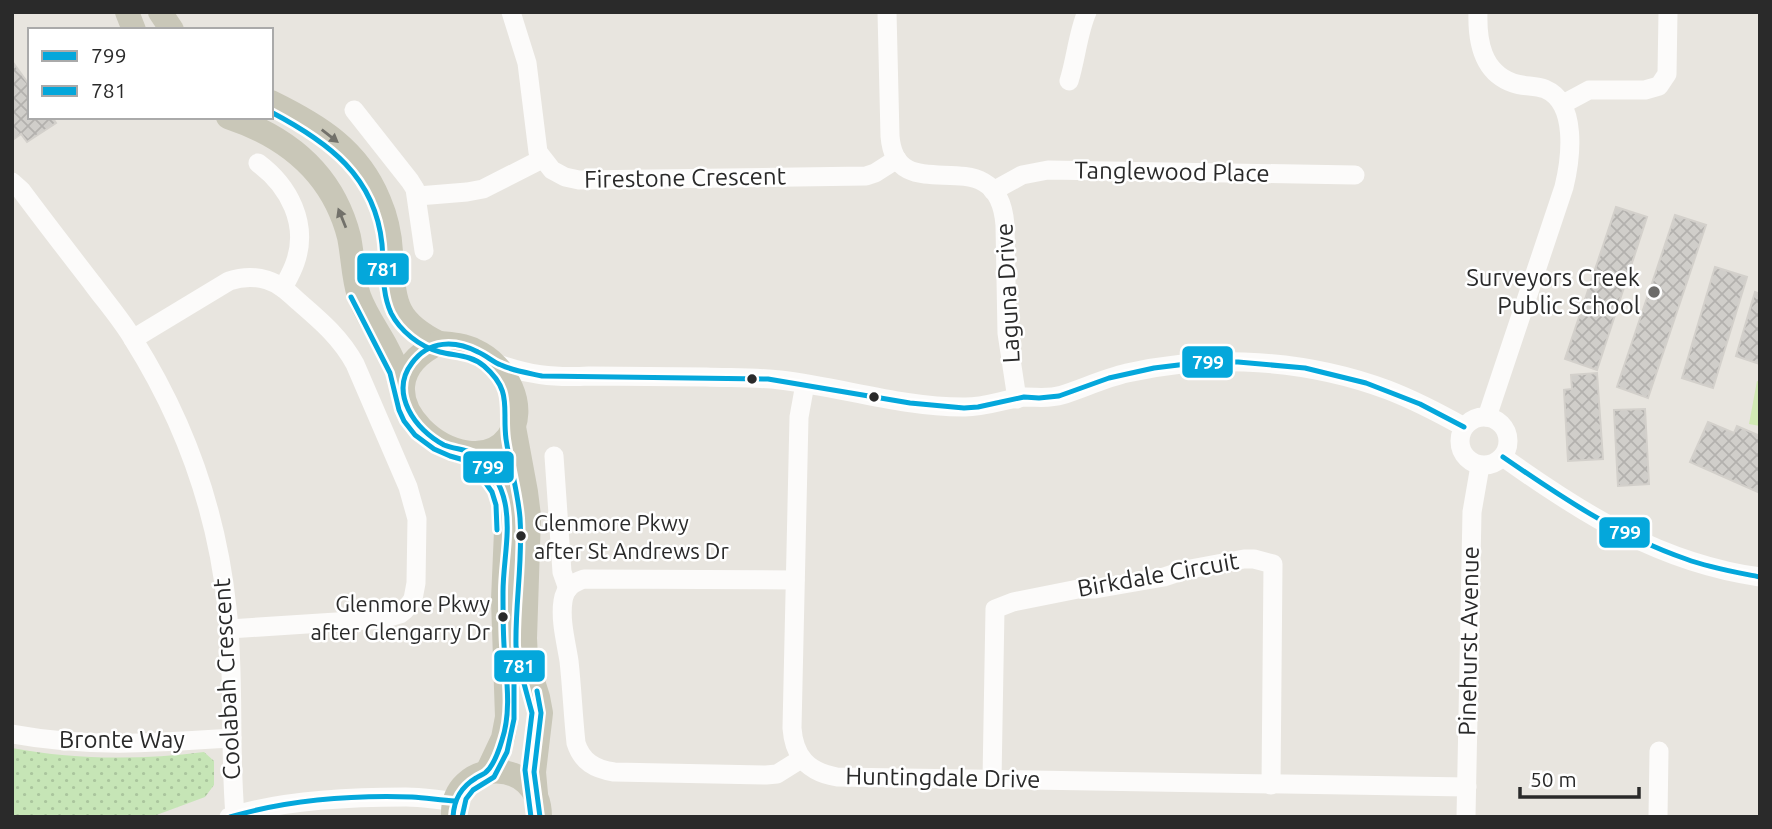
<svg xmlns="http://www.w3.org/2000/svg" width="1772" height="829" font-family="Ubuntu,sans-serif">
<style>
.park{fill:url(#park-dots)}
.pitch{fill:#d1e9b4}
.building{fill:url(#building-cross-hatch);stroke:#d3d0cb;stroke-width:2}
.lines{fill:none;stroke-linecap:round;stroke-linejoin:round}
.minor{stroke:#fcfbfa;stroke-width:19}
.major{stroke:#c9c7b8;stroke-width:24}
.bus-1-casing{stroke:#fff;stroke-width:10}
.bus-2-casing{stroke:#fff;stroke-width:10}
.bus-1{stroke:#04a7db;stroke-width:5}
.bus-2{stroke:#04a7db;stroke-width:5}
.oneway{fill:#72716a}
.poi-dot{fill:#6c6b69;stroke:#fff;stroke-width:2.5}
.bus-dot{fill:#2a2a2a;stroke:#fff;stroke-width:2.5}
.labels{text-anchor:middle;stroke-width:5;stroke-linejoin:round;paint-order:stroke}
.bus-label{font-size:22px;fill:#2a2a2a;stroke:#fff;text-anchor:start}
.street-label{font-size:24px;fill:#2a2a2a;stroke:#fff}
.poi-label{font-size:24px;fill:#2a2a2a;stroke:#fff;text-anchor:end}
.line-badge{stroke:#fff;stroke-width:2.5}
.badge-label{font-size:19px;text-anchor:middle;font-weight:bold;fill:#fff}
</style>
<defs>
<pattern id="park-dots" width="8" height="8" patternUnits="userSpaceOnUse" patternTransform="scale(1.75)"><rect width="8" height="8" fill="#c6e5b6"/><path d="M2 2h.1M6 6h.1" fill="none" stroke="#aac59d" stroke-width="1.8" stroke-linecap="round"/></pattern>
<pattern id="building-cross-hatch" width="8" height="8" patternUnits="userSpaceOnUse" patternTransform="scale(1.75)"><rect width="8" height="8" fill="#d0ceca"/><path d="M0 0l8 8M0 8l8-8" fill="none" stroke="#b3b1ae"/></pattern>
</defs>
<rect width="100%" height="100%" fill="#e8e5df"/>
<path class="park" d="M12 748C76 760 140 760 204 752L214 761V785L205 797 151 817H12Z"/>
<polygon class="pitch" points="1757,381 1760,382 1760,426 1749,424"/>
<g class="building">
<polygon points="12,61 30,86 30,117 52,117 56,123 27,142 21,134 14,139 12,137"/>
<polygon points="1616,207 1647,217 1597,370 1565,359"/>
<polygon points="1675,215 1706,225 1648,398 1617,387"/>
<polygon points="1715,267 1747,277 1713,388 1682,378"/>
<polygon points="1755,292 1760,294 1760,364 1736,356"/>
<polygon points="1597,373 1603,459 1568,461 1564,390 1572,389 1571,375"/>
<polygon points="1645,409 1649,484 1618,486 1614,410"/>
<polygon points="1708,422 1734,433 1737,426 1760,436 1760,493 1690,462"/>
</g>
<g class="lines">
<g class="minor">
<polyline points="511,12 527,63 538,152 552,170 565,177 579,180 866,176 875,173 897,159"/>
<path d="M887 12 890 136C896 215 998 132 1005 225L1007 333 1017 399"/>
<path d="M1478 12C1477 41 1482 72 1513 83 1524 87 1535 85 1545 89 1578 103 1571 158 1564 187L1487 417"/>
<path d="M1069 81C1076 59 1078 32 1087 12"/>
<polyline points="1563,104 1589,90 1645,90 1659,86 1667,74 1668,12"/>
<polyline points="354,110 410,181 415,189 424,251"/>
<path d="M258 163C289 186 309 224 295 263 292 272 287 280 283 288"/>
<path d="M12 182 21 190C44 221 68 252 92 283 106 302 121 319 133 339 184 420 217 512 227 608 235 676 229 746 235 815"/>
<polyline points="993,191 1022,175 1048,170 1355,175"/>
<polyline points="418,196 467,192 483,189 542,159"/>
<path d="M133 339 229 281C241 277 254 276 267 280 280 284 289 293 299 302 321 321 341 338 355 364L408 487 417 519 416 583 413 599 405 610 400 614 383 619 229 629"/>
<path d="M493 362C527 375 553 378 589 376 628 376 667 377 706 377 730 378 755 377 780 380 841 387 901 407 963 407 984 408 1004 399 1025 397 1038 397 1049 399 1062 395 1084 388 1105 378 1127 373 1213 354 1305 359 1388 390 1414 400 1439 413 1464 427"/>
<path d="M805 384 799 417 792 728C794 757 808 772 837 777L1467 787"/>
<circle cx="1484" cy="441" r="24"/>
<polyline points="554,456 562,572 568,589"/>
<path d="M1503 457C1583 514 1660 563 1760 577"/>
<path d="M795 580 584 579C572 583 565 588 563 601 560 620 566 642 569 661 572 688 573 715 576 743 582 762 595 769 614 772L766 775 777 774 801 759"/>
<path d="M12 734C88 748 156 743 232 738"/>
<polyline points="992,780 995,609 1013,602 1078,589 1095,589 1164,577 1185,570 1244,559 1254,559 1273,564 1271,785"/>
<path d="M229 817C281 800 351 797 406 797 422 797 439 800 455 801"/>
<polyline points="1466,817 1472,512 1480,466"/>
<polyline points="1658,817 1659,751"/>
</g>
<g class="major">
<polyline points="127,12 134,30"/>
<polyline points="160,12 172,30"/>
<path d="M271 102C318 125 358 149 379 200 386 216 390 233 391 252 395 299 391 319 439 343"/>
<path d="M228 117C288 137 333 174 349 237 353 257 353 277 359 296 366 315 378 331 387 348 393 359 398 371 403 383"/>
<path d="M439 343C452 344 465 345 476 351 505 364 530 407 508 437 467 492 342 391 439 343Z"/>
<polyline points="514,427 526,492 529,516 525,638 526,659 538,697 541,713 534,772 536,794"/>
<polyline points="475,454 496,478 502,489 507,508 503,600 507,717 503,738 487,772"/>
<path d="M453 817C450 758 540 755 540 817"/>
</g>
<g class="bus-1-casing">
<g id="bus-1">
<path d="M1503 457C1561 497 1619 536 1686 559 1710 568 1735 572 1760 577"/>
<polyline points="537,691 541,713 534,772 540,817"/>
<path d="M230 817C288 800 351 795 412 797 426 798 441 800 455 801"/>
<path d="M453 817C454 799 461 787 476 778 479 776 482 775 485 773 493 767 499 750 502 740 512 710 506 676 504 645 503 628 503 610 503 592 503 563 511 532 505 503 502 487 489 462 475 454 465 449 454 449 444 445 415 430 389 393 412 363 429 340 455 340 478 352 487 356 493 362 501 365 514 371 528 373 542 376L768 379 910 403 964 408 978 407 1024 397 1039 398 1059 396 1109 378 1154 368 1203 362H1238L1305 368 1366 383 1420 404 1464 427"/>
</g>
</g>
<g class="bus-2-casing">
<g id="bus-2">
<path d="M271 112C328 142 375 176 382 244 384 267 381 291 391 313 400 331 420 347 440 352 456 356 471 355 484 366 513 391 502 408 506 439 510 466 518 492 520 518 523 561 515 604 516 646L519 665 532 713 525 770 531 817"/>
<polyline points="351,297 390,373 399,410 404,421 415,435 434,449 450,456 471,462 492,492 496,505 497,530"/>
<polyline points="462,817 466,799 473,790 494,777 507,752 514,719 514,681"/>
</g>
</g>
<use href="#bus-1" class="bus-1"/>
<use href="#bus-2" class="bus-2"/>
</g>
<defs><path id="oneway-solid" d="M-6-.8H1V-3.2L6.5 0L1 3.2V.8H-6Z" transform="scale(1.75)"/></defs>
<g class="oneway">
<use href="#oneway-solid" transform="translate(330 136) rotate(38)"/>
<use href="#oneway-solid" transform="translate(342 218) rotate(-112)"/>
</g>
<circle class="poi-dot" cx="1654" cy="292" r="7"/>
<g class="bus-dot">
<circle cx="752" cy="379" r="6"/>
<circle cx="874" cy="397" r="6"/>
<circle cx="521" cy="536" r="6"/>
<circle cx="503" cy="617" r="6"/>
</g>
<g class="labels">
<g class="bus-label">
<text x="534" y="531">Glenmore Pkwy<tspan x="534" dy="28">after St Andrews Dr</tspan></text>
<text x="490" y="612" text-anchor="end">Glenmore Pkwy<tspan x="490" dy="28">after Glengarry Dr</tspan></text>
</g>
<g class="street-label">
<text transform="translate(1172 172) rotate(1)" y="8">Tanglewood Place</text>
<text transform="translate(685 178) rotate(-1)" y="8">Firestone Crescent</text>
<text transform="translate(1008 293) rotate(-93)" y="8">Laguna Drive</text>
<text transform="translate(1158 575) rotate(-10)" y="8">Birkdale Circuit</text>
<text transform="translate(1469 641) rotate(-89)" y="8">Pinehurst Avenue</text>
<text transform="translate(227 679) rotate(-93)" y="8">Coolabah Crescent</text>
<text x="122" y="748">Bronte Way</text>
<text transform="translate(943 778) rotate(1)" y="8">Huntingdale Drive</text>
</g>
<g class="poi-label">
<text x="1640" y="286">Surveyors Creek<tspan x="1640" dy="28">Public School</tspan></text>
</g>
</g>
<g class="line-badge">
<rect x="356" y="252" width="54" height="34" rx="7" fill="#04a7db"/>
<rect x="1181" y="345" width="53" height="34" rx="7" fill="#04a7db"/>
<rect x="462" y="450" width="53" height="34" rx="7" fill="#04a7db"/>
<rect x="1598" y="516" width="53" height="33" rx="7" fill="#04a7db"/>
<rect x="493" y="649" width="53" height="34" rx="7" fill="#04a7db"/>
</g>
<g class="badge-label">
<text x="383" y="276">781</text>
<text x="1208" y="369">799</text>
<text x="488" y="474">799</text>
<text x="1625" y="539">799</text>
<text x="519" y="673">781</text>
</g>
<rect width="1772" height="829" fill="none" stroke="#2a2a2a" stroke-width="28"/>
<rect x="28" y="28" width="245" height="91" fill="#ffffff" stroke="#aaaaaa" stroke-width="2"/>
<rect x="42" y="51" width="35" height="10" fill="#04a7db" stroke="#aaaaaa" stroke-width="2"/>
<text x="91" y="63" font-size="21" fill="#2a2a2a">799</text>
<rect x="42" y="86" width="35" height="10" fill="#04a7db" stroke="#aaaaaa" stroke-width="2"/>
<text x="91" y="98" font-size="21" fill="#2a2a2a">781</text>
<path d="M1520 787v10h119v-10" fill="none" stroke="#2a2a2a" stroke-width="3.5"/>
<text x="1530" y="787" font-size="21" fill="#2a2a2a" stroke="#ffffff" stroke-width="5" paint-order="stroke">50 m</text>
</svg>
